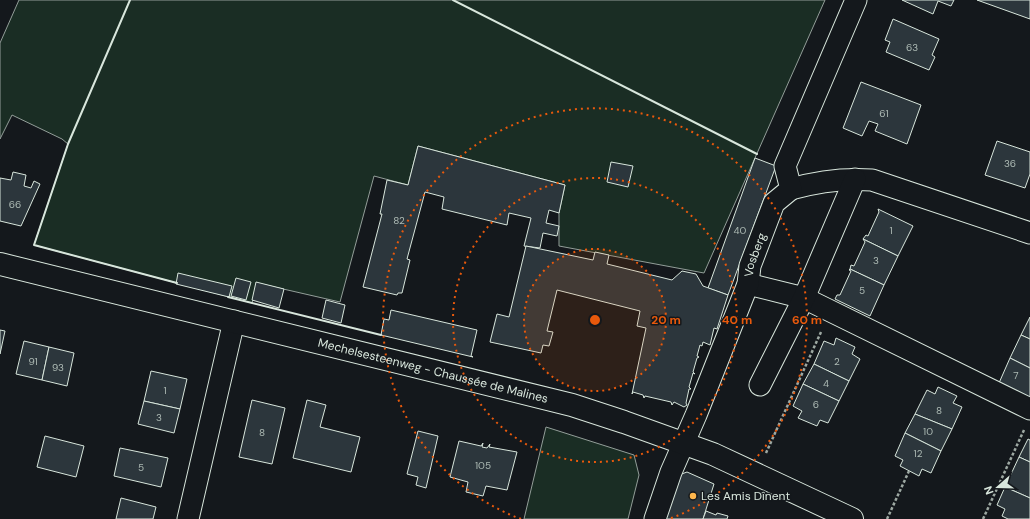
<svg xmlns="http://www.w3.org/2000/svg" width="1030" height="519" font-family="'DM Sans',sans-serif">
<style>
.green{fill:#1a2d24;stroke:#939e99}
.building{fill:#2c363c;stroke:#d8e6dc}
.lines{fill:none;stroke-linecap:round;stroke-linejoin:round}
.street-casing{stroke:#d8e6dc;stroke-width:23}
.secondary-casing{stroke:#d8e6dc;stroke-width:24}
.path{stroke:#9da8a2;stroke-width:2.5;stroke-dasharray:3 2;stroke-linecap:butt}
.street{stroke:#14181c;stroke-width:21}
.secondary{stroke:#14181c;stroke-width:22}
.wall{stroke:#d8e6dc;stroke-width:2}
.ring{fill:none;stroke:#e8590c;stroke-width:2;stroke-dasharray:2 4}
.poi-dot{fill:#ffb74d;stroke:#14181c;stroke-width:1.5}
.labels{text-anchor:middle;stroke-width:3;stroke-linejoin:round;paint-order:stroke}
.number-label{font-size:10px;fill:#adbab4}
.street-label{font-size:12px;fill:#d8e6dc;stroke:#14181c}
.poi-label{font-size:12px;fill:#d8e6dc;stroke:#14181c;text-anchor:start}
.centre{fill:#e8590c;stroke:#14181c;stroke-width:2}
.ring-label{font-size:12px;text-anchor:middle;font-weight:bold;fill:#e8590c;stroke:#14181c;stroke-width:3;stroke-linejoin:round;paint-order:stroke}
</style>
<rect width="100%" height="100%" fill="#14181c"/>
<g class="green">
<polygon points="19,0 825,0 704,273 559,246 559,213 565,185 418,146 408,185 374,176 340,302 257,283 252,303 34,245 68,144 62,139 12,115 0,139 0,43"/>
<polygon points="546,427 634,455 639,475 628,519 524,519"/>
</g>
<g class="building">
<polygon points="902,0 954,0 951,6 938,1 933,14"/>
<polygon points="977,0 1030,0 1030,19"/>
<polygon points="893,19 939,39 932,55 935,57 929,70 886,52 890,42 885,40"/>
<polygon points="861,82 921,105 907,144 875,131 878,124 869,121 862,136 843,128"/>
<polygon points="997,141 1030,152 1030,174 1025,188 985,175"/>
<polygon points="418,146 565,185 559,213 549,210 546,223 559,226 557,236 543,233 540,248 524,246 531,218 509,213 507,225 442,209 444,197 425,192 407,259 410,260 402,293 398,293 397,295 363,287 382,214 380,214 387,180 408,185"/>
<polygon points="755,158 776,166 728,295 708,288"/>
<polygon points="611,162 633,166 628,187 607,182"/>
<polygon points="13,172 26,175 24,186 31,188 34,181 40,184 21,226 0,221 0,178 11,180"/>
<polygon points="878,209 913,226 898,256 863,239 866,235 868,236 879,212"/>
<polygon points="863,239 898,256 884,285 850,269 851,265 854,266 865,242"/>
<polygon points="526,246 593,260 595,252 609,255 607,264 672,280 682,271 696,274 703,286 728,295 717,329 714,328 710,345 703,342 702,346 700,345 697,356 699,357 697,358 693,372 695,374 693,373 689,387 691,389 689,389 686,403 687,405 684,407 674,402 672,405 671,402 645,396 644,398 643,395 633,392 632,394 646,328 637,326 640,311 557,290 547,331 553,332 549,346 543,345 541,353 490,342 497,314 509,317"/>
<polygon points="850,269 884,285 870,316 835,299 837,295 840,295 851,271 849,270"/>
<polygon points="178,273 232,286 229,297 176,284"/>
<polygon points="236,278 251,282 246,300 231,296"/>
<polygon points="256,282 284,289 279,308 252,300"/>
<polygon points="326,300 345,305 341,323 322,318"/>
<polygon points="391,310 477,330 471,356 473,357 381,335 384,319 389,320"/>
<polygon points="1030,317 1030,339 1021,335"/>
<polygon points="0,330 5,331 0,354"/>
<polygon points="1021,335 1030,339 1030,368 1010,358"/>
<polygon points="836,338 855,347 852,354 860,359 849,381 814,364 824,341 834,345"/>
<polygon points="24,341 49,347 42,380 16,374"/>
<polygon points="49,347 74,353 67,386 42,380"/>
<polygon points="1010,358 1030,368 1030,398 999,383"/>
<polygon points="814,364 849,381 839,401 803,384"/>
<polygon points="151,371 187,379 180,409 144,401"/>
<polygon points="803,384 839,401 828,423 820,420 817,426 798,418 802,411 793,406"/>
<polygon points="938,387 957,396 953,403 962,407 952,429 915,414 927,390 935,394"/>
<polygon points="252,400 285,408 272,464 239,457"/>
<polygon points="307,400 326,405 320,427 360,437 351,472 293,458"/>
<polygon points="144,401 180,409 174,433 138,424"/>
<polygon points="915,414 952,429 941,451 905,433"/>
<polygon points="418,431 438,436 426,488 416,485 418,477 407,474"/>
<polygon points="905,433 941,451 931,473 922,469 919,476 900,466 903,460 895,456"/>
<polygon points="45,436 84,446 76,477 37,467"/>
<polygon points="1028,439 1030,440 1030,462 1019,457"/>
<polygon points="459,441 481,446 483,443 482,447 487,448 490,444 489,447 517,452 507,490 486,486 483,496 466,492 468,482 450,477"/>
<polygon points="120,448 168,458 161,487 114,476"/>
<polygon points="1019,457 1030,462 1030,498 1005,487"/>
<polygon points="687,472 714,484 703,519 666,519 679,475"/>
<polygon points="1005,487 1030,498 1030,519 1008,519 1002,516 1005,509 997,505"/>
<polygon points="121,498 156,507 153,519 116,519"/>
<polygon points="706,511 716,515 717,513 728,516 727,519 703,519"/>
</g>
<g class="lines">
<g class="street-casing">
<g id="street">
<path d="M791 189C819 181 844 178 872 180L1030 233"/>
<polyline points="748,284 804,298 1030,409"/>
<polyline points="760,385 804,298 855,179"/>
<polyline points="188,519 234,321"/>
<path id="s1" d="M655 519 671 472 696 415 748 284 750 266 774 203 791 189 785 166 856 0"/>
</g>
</g>
<g class="secondary-casing">
<g id="secondary">
<path id="s2" d="M0 264 572 405 624 422 713 454 852 519"/>
</g>
</g>
<g class="path">
<polyline points="766,453 821,332"/>
<polyline points="887,519 909,471"/>
<polyline points="983,519 1024,430"/>
</g>
<use href="#street" class="street"/>
<use href="#secondary" class="secondary"/>
<g class="wall">
<polyline points="130,0 68,144 34,245 177,283"/>
<polyline points="453,0 757,154"/>
<polyline points="228,297 381,335"/>
</g>
</g>
<circle cx="595" cy="320" r="71" fill="#e8590c" fill-opacity=".12"/>
<g class="ring">
<circle cx="595" cy="320" r="71"/>
<circle cx="595" cy="320" r="142"/>
<path d="M521 519A212 212 0 1 1 669 519"/>
</g>
<circle class="poi-dot" cx="693" cy="496" r="4"/>
<g class="labels">
<g class="number-label">
<text x="912" y="51">63</text>
<text x="884" y="117">61</text>
<text x="1010" y="167">36</text>
<text x="15" y="208">66</text>
<text x="399" y="224">82</text>
<text x="740" y="234">40</text>
<text x="891" y="234">1</text>
<text x="876" y="264">3</text>
<text x="862" y="294">5</text>
<text x="33" y="365">91</text>
<text x="837" y="365">2</text>
<text x="58" y="371">93</text>
<text x="1016" y="379">7</text>
<text x="826" y="387">4</text>
<text x="165" y="394">1</text>
<text x="816" y="408">6</text>
<text x="939" y="414">8</text>
<text x="159" y="421">3</text>
<text x="928" y="435">10</text>
<text x="262" y="436">8</text>
<text x="918" y="457">12</text>
<text x="483" y="469">105</text>
<text x="141" y="471">5</text>
</g>
<g class="street-label">
<text dy="4" stroke="none"><textPath href="#s1" startOffset="283">Vosberg</textPath></text>
<text dy="4" stroke="none"><textPath href="#s2" startOffset="446">Mechelsesteenweg - Chaussée de Malines</textPath></text>
</g>
<g class="poi-label">
<text x="701" y="500">Les Amis Dînent</text>
</g>
</g>
<circle cx="595" cy="320" r="6" class="centre"/>
<g class="ring-label">
<text x="666" y="324">20 m</text>
<text x="737" y="324">40 m</text>
<text x="807" y="324">60 m</text>
</g>
<g transform="translate(998 487) rotate(250)" stroke="#14181c" stroke-width="3" paint-order="stroke">
<path d="M0-3L7 15L0 10L-7 15Z" fill="#d8e6dc"/>
<text y="-6" font-size="11" font-weight="bold" text-anchor="middle" fill="#d8e6dc">N</text>
</g>
</svg>
